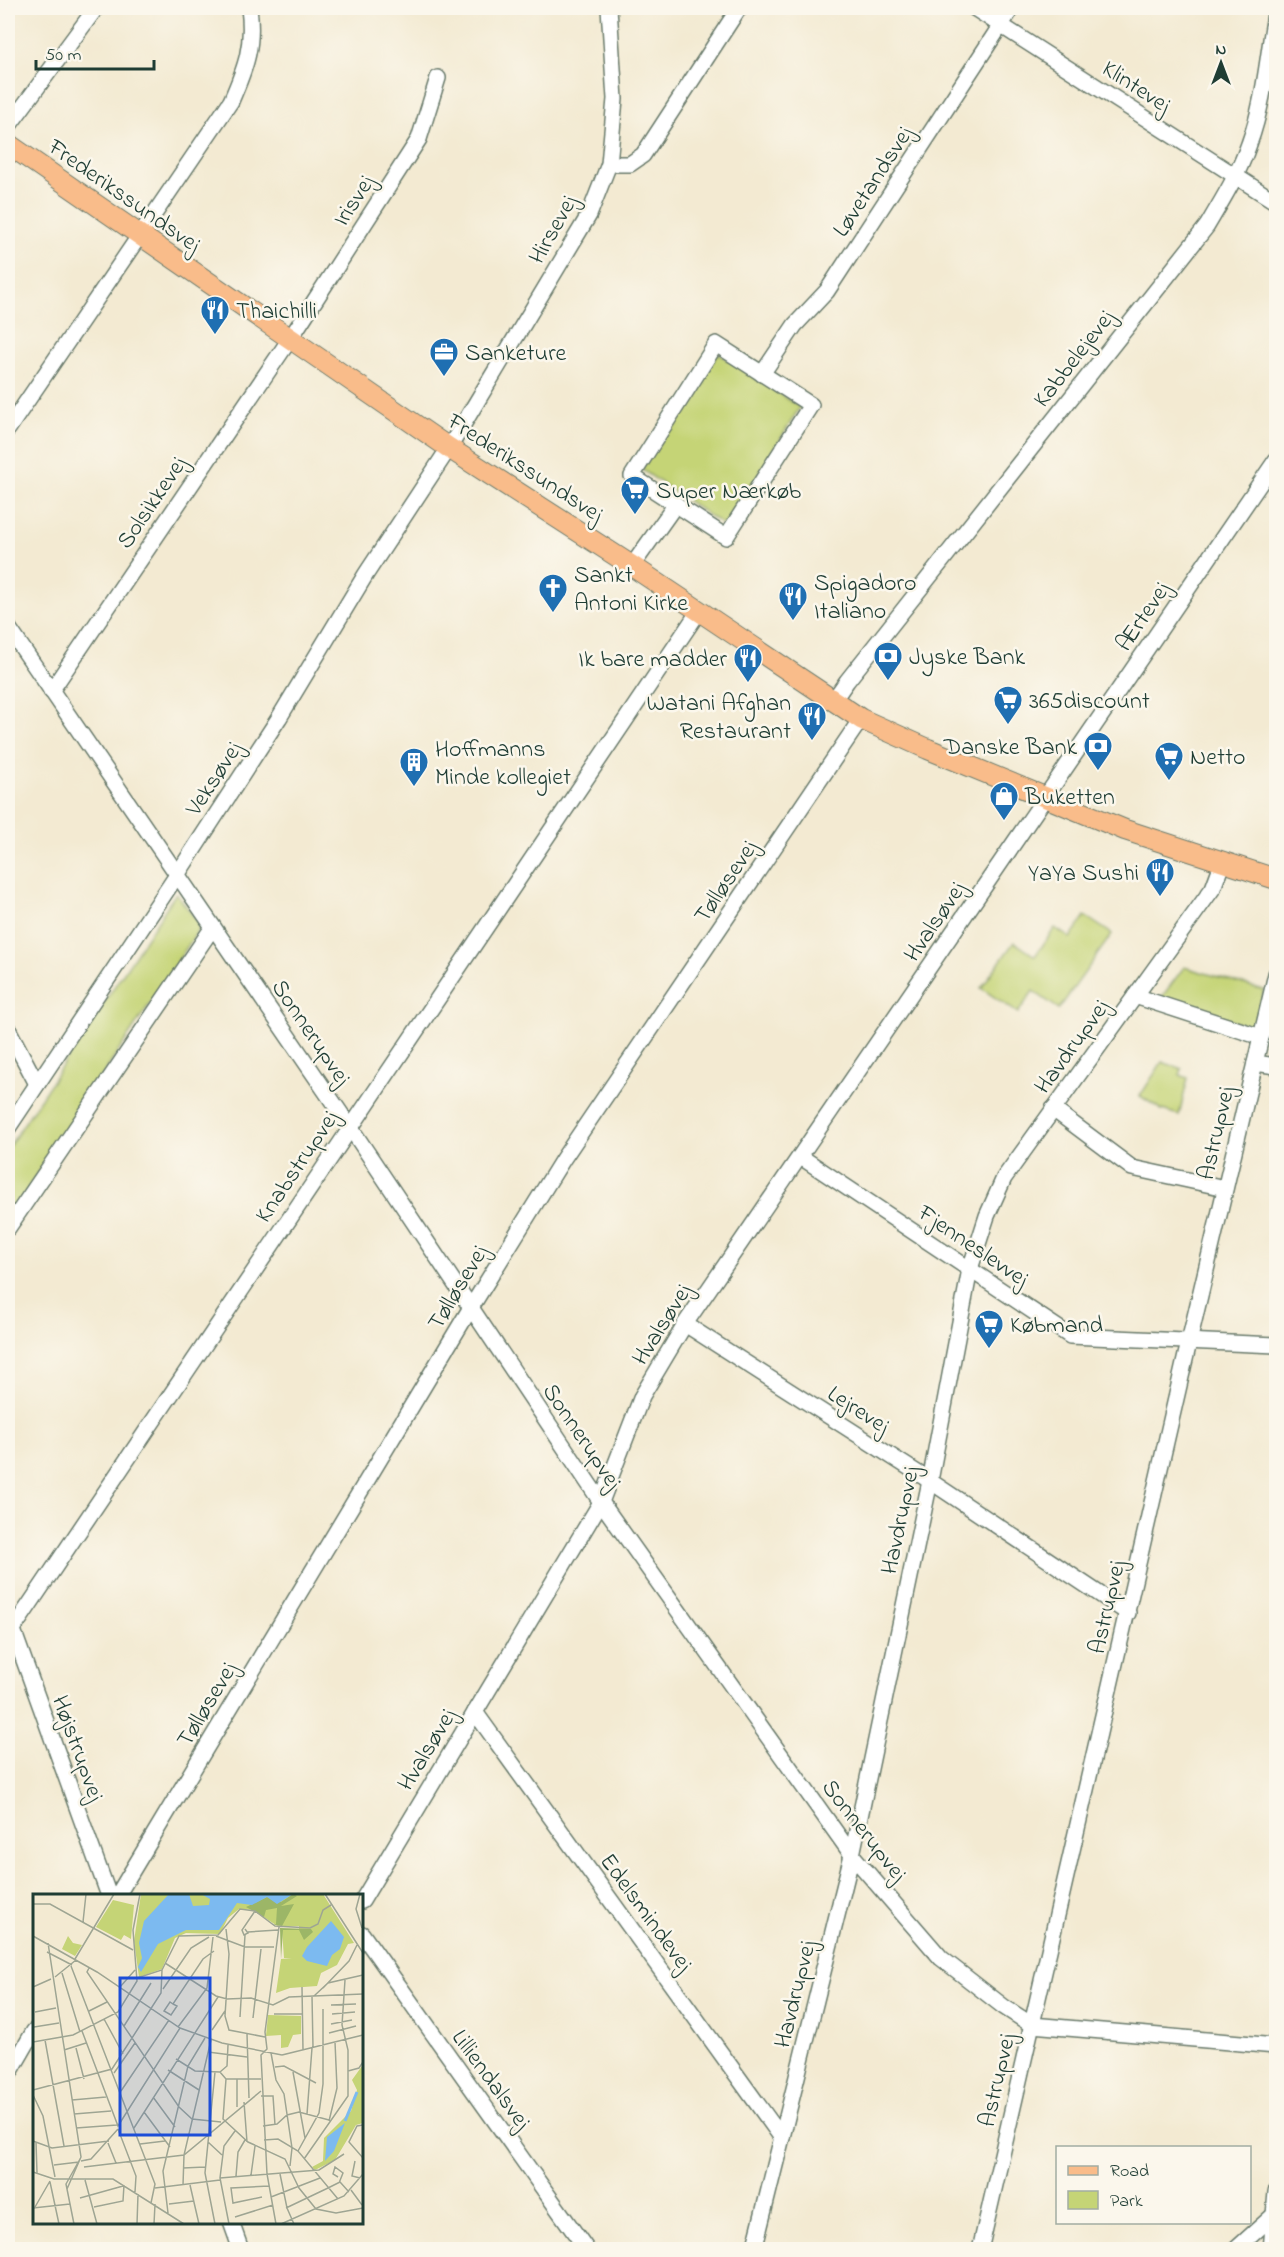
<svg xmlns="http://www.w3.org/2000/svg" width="1284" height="2257" font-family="'Indie Flower',sans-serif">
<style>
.green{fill:#c5d476;stroke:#728855;stroke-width:1.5}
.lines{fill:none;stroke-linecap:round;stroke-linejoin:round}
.minor-casing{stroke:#697a6b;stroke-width:18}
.major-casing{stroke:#697a6b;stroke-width:22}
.minor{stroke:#fff;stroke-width:15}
.major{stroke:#f9bc8a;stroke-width:20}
.labels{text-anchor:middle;stroke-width:5;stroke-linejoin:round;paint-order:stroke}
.street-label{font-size:24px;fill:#1f3d34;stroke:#fbf7ec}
.poi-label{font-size:24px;fill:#1f3d34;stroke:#fbf7ec;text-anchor:start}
.inset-river{fill:none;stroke:#7cbaf0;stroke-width:3}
.inset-road{fill:none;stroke:#9ea593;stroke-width:1.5}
.view{fill:#1d4ed8;fill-opacity:0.15;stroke:#1d4ed8;stroke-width:3}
.inset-edge{fill:none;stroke:#1f3d34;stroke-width:3}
</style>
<rect width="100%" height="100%" fill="#fbf7ec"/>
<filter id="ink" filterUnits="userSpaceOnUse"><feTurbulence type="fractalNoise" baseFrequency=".0167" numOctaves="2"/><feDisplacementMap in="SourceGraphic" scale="12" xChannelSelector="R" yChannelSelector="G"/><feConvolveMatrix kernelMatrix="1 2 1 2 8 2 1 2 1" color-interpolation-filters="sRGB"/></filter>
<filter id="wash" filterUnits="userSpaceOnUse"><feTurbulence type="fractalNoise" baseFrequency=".008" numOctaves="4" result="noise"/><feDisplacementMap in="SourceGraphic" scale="24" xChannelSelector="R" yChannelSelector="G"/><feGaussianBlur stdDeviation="1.35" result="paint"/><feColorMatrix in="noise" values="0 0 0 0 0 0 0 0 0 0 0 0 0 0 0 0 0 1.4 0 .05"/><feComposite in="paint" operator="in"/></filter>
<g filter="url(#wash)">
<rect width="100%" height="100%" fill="#f3ead2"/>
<g class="green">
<polygon points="718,353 800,407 727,528 641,469"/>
<polygon points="176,893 201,926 8,1219 8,1148"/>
<polygon points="1085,916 1112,934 1059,1009 1033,991 1018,1013 981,988 1014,942 1035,956 1055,928 1070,938"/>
<polygon points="1184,967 1264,990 1254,1028 1161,998"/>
<polygon points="1162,1062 1182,1069 1180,1075 1188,1078 1179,1115 1162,1110 1140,1096"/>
</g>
</g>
<g filter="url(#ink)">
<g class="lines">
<g class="minor-casing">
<g id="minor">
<polyline points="974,8 1276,202"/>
<polyline points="8,127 96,8"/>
<polyline points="609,164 630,164 643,155 739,8"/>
<polygon points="716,344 811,405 726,537 632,476"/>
<polyline points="762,374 795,325 827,291 1012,8"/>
<path d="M8 429 231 101C246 67 254 45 249 8"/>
<polyline points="632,566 676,504"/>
<polyline points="8,627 350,1127 601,1502 852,1855 941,1958 1004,2007 1032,2025 1276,2046"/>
<polyline points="51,691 290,339 419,139 438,78"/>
<path d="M833 701 847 681 1207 226C1223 199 1239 173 1249 144 1265 101 1268 52 1276 8"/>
<polyline points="1135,996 1261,1037"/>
<polyline points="8,1029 37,1084"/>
<polyline points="1255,1063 1276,1066"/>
<polyline points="1053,1109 1132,1168 1225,1188"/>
<polyline points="8,1128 177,875 279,718 366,574 449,448 589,215 609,164 615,99 609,8"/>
<polyline points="801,1157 1070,1336 1276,1345"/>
<polyline points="8,1228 213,927"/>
<polyline points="685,1324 930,1481 1128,1613"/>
<polyline points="8,1616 109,1896"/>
<polyline points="13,1629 699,611"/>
<polyline points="475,1712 782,2138"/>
<polyline points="117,1896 470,1309 563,1159 861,719"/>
<polyline points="362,1901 601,1502 642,1396 685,1324 1276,460"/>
<polyline points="362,1934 587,2250"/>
<polyline points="8,2076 34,2031"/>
<polyline points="231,2222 241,2250"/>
<polyline points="754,2250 852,1855 930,1481 970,1269 987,1216 1004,1178 1213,888 1223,861"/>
<polyline points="980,2250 1189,1342 1276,974"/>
<polyline points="1235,2250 1276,2213"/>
<polyline points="1271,2250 1276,2192"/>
</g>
</g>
<g class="major-casing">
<polyline id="major" points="8,144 449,448 632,566 861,719 928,749 1125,830 1276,879"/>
</g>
<use href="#minor" class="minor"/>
<use href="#major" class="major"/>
</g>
</g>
<defs>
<g id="restaurant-pin" transform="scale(1.5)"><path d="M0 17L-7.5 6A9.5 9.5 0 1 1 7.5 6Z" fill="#1f6fb2" stroke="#fbf7ec"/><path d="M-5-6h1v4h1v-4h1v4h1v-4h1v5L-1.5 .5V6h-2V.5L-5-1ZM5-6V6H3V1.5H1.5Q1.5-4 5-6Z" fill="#fff"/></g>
<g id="office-pin" transform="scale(1.5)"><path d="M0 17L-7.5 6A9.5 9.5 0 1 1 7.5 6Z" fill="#1f6fb2" stroke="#fbf7ec"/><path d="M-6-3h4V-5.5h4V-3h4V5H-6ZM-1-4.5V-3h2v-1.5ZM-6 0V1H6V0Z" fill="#fff"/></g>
<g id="supermarket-pin" transform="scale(1.5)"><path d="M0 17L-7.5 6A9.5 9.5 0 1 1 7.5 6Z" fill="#1f6fb2" stroke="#fbf7ec"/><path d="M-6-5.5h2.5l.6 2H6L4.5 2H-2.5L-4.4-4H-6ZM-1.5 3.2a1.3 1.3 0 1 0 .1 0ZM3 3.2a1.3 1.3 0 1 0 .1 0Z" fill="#fff"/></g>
<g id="church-pin" transform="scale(1.5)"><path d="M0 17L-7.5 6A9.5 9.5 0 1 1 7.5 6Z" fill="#1f6fb2" stroke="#fbf7ec"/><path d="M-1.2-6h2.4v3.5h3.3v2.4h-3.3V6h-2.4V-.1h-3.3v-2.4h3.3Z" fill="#fff"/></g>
<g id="bank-pin" transform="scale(1.5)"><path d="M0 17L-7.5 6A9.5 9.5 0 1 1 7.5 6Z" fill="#1f6fb2" stroke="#fbf7ec"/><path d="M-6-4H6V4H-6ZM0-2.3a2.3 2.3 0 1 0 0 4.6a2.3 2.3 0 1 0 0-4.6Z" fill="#fff"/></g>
<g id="building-pin" transform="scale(1.5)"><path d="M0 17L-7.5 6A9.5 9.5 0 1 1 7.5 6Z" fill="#1f6fb2" stroke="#fbf7ec"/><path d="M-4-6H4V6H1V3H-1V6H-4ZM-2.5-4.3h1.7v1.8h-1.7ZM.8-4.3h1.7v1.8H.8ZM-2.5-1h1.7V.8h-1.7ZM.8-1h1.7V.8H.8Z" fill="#fff"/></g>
<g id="shop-pin" transform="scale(1.5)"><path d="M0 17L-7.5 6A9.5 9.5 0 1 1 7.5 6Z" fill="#1f6fb2" stroke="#fbf7ec"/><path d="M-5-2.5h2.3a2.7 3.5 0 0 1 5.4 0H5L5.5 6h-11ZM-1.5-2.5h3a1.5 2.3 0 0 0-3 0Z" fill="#fff"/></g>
</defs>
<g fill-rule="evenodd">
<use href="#restaurant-pin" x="215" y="310"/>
<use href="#office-pin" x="444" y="352"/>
<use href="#supermarket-pin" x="635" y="490"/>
<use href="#church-pin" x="553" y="588"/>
<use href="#restaurant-pin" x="793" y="596"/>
<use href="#bank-pin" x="888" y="656"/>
<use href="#restaurant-pin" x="748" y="658"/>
<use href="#supermarket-pin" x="1008" y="700"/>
<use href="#restaurant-pin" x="812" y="716"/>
<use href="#bank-pin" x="1098" y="746"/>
<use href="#supermarket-pin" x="1169" y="756"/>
<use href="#building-pin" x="414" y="762"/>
<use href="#shop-pin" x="1004" y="796"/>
<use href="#restaurant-pin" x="1160" y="872"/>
<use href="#supermarket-pin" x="989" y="1324"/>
</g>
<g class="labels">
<g class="street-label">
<text transform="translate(1137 86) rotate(33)" y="8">Klintevej</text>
<text transform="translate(872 181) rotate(-57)" y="8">Løvetandsvej</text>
<text transform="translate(125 195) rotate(35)" y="8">Frederikssundsvej</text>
<text transform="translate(353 200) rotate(-57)" y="8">Irisvej</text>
<text transform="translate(552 229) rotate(-61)" y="8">Hirsevej</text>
<text transform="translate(1073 358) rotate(-52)" y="8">Kabbelejevej</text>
<text transform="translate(526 467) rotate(33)" y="8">Frederikssundsvej</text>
<text transform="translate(151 502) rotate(-56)" y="8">Solsikkevej</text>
<text transform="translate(1142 616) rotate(-56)" y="8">Ærtevej</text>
<text transform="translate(213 778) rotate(-57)" y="8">Veksøvej</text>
<text transform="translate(725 881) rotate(-56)" y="8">Tølløsevej</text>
<text transform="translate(934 921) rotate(-56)" y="8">Hvalsøvej</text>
<text transform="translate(312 1032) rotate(56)" y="8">Sonnerupvej</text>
<text transform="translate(1071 1046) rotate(-54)" y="8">Havdrupvej</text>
<text transform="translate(1215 1133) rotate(-77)" y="8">Astrupvej</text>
<text transform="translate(296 1166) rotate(-56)" y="8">Knabstrupvej</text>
<text transform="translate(974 1245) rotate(34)" y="8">Fjenneslevvej</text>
<text transform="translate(457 1287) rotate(-59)" y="8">Tølløsevej</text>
<text transform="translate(661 1324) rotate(-58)" y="8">Hvalsøvej</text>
<text transform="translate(859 1409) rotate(33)" y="8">Lejrevej</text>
<text transform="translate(583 1436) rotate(56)" y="8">Sonnerupvej</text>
<text transform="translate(899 1520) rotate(-78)" y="8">Havdrupvej</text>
<text transform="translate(1106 1607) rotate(-77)" y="8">Astrupvej</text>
<text transform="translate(206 1704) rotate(-59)" y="8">Tølløsevej</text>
<text transform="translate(79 1748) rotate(70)" y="8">Højstrupvej</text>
<text transform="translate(426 1749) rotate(-59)" y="8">Hvalsøvej</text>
<text transform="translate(865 1830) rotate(52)" y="8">Sonnerupvej</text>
<text transform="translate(647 1912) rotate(54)" y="8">Edelsmindevej</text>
<text transform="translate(794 1994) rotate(-76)" y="8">Havdrupvej</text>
<text transform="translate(492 2079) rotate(54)" y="8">Lilliendalsvej</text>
<text transform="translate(996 2080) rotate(-77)" y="8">Astrupvej</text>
</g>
<g class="poi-label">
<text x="236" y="318">Thaichilli</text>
<text x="465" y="360">Sanketure</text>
<text x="656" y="498">Super Nærkøb</text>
<text x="574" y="582">Sankt<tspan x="574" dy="28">Antoni Kirke</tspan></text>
<text x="814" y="590">Spigadoro<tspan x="814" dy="28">Italiano</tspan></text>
<text x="909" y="664">Jyske Bank</text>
<text x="727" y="666" text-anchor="end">Ik bare madder</text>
<text x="1029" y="708">365discount</text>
<text x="791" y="710" text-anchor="end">Watani Afghan<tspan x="791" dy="28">Restaurant</tspan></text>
<text x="1077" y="754" text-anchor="end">Danske Bank</text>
<text x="435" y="756">Hoffmanns<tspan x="435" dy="28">Minde kollegiet</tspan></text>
<text x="1190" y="764">Netto</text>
<text x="1025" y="804">Buketten</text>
<text x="1139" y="880" text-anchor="end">YaYa Sushi</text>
<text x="1010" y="1332">Købmand</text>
</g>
</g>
<g transform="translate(33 1894)">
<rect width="330" height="330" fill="#f3ead2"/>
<path d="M108 0H290L321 49 315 50 304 71 288 79 284 92 257 94 243 99 248 65 259 64H251L249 36H266V32L246 33 220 16 206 15 195 24 187 40 153 39 142 44 129 75 106 83 101 47ZM80 6 101 11 98 45 91 41 88 46 63 33ZM35 42 40 49 49 51 42 62 29 55ZM235 121 268 122V140L260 141 255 153 248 154V141L233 142ZM329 172 330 229 323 231 302 266 282 276 279 273 290 267 291 244 318 217 324 196 319 186Z" fill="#c5d476"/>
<path d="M260 0 264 2 248 12 261 10 249 32 239 30H243L244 14 233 16 231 23 213 13 234 3 248 8ZM247 34 278 35 280 38 271 46 266 36H250L248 65Z" fill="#9cb667"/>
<path d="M136 0H156L160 12 176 11 177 5 168 0H260L244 10 234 3 219 11 204 9 186 36H153L125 50 108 78 105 73 109 64 106 49 111 27ZM298 27 311 43 307 55 299 61 294 72 274 67 269 62 274 53ZM312 229 301 257 292 267 294 243Z" fill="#7cbaf0"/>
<path class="inset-river" d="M312 227 324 198"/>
<path class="inset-road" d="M292 0 330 59M327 0 323 15 329 34M0 10H17L100 56M50 28 53 0M193 35 196 60 192 122 196 136 232 143M212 35 215 39 211 41 209 36 222 17M215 38 245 36M0 42 64 78 147 134 189 149 249 161M183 42 212 53H241M15 49 48 263 34 295M14 58 39 71M42 65 81 0M132 69 183 102 194 105 218 104 240 111 256 103 330 100M0 71V144M38 72 122 290 118 309M56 74 54 78 146 213 159 225 188 228M29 79 47 138M22 83 43 66M104 84 129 76 146 42 185 41 207 15 222 17 242 32 277 34 285 30 290 16 298 11M0 93 18 85M87 93 102 76M269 93 270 156M290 94 316 67 324 51M130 95 158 54 176 43M279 102 280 153M281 102 295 89 330 81M140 110 144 112 138 121 131 117 137 108 140 110 170 65 181 57M298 111 323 110M56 117 74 108M2 118 23 114M241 120H269M299 120 322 118M207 123 212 41M220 124 228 55M71 125 90 160M298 130 319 126M91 132 118 89M1 133 26 129M145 133 174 94 180 43M179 136 192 117M49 137 85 232 147 134M296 139 323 132M214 140 216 204M12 146 31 252M0 148 40 141 85 118 104 87 100 36 107 0M43 154 51 185M31 156 53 149M175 158 214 163M238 159 243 186 251 200 259 254 257 272M249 161 330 141M143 165 162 177 187 178M242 173 251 172 283 189M135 176 166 196M315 177 326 174 330 168M182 178 172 279 182 330M260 178 272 244M81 179 102 149M193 185 190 225 215 248 252 265 266 294 283 315 303 319 330 314M193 185 187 178 194 172 195 151M193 185H228M0 196 79 175 128 99 129 76M88 197 136 126M0 201 10 222 22 283M228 202H240L242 231M120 203 142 233M39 206 73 203M211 208 214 248M204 213V185M111 218 137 253M41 220 78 217M274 220 279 154M296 227 304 194 302 148M330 231 324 232 316 248 330 264M230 232 244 230 254 221 266 218 296 226M43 234 84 231M101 234 185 103M85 235 103 282 102 298M231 246 245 245 265 257 305 305M0 247 19 254 76 247M3 248 4 279M175 248 189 261M75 249 83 269M107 250 132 247M265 257 286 219 290 190V115M271 265 315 202V156L309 131 312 86M48 267 58 265 85 235M322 267 319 282 327 284M21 271 46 268M51 273 151 261 228 197M150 274 172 273M0 278 21 285H80L151 330M247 280 254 314 261 330M218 281 222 252M203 282 205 258 212 246M305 283 300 280 302 273 310 279 306 289M187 284 286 276 311 260M52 286 64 330M17 288 26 330M150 291 151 261 178 146M157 291 166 330M122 294 187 286M295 294 307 288 316 298M318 296 329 311M229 303 200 309 198 294 236 292M238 303 287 284M47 304 90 292M136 310 161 307M2 313 17 287M61 313 90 307 91 291M0 314 37 310M253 314 295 294M135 319 130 277 155 172 172 144M202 323 240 311M41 330 33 290 47 265M104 330 105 300M121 330 122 310M196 330 187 284 191 252 202 237M243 330 234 280 228 161 234 155 232 138 246 33M248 330 311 302 330 280"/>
<path class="view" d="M87 84H177V241H87Z"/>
<rect width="330" height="330" class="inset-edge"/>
</g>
<rect width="1284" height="2257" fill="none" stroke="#fbf7ec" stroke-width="30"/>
<rect x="1056" y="2146" width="195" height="78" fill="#fbf7ec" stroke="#a3ada2" stroke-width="1.5"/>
<rect x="1068" y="2166" width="30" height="9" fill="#f9bc8a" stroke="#a3ada2" stroke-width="1.5"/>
<text x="1110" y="2176" font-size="18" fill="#1f3d34">Road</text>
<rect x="1068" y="2191" width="30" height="18" fill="#c5d476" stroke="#a3ada2" stroke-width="1.5"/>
<text x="1110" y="2206" font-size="18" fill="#1f3d34">Park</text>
<g transform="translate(1221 63)" stroke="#fbf7ec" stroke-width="4.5" paint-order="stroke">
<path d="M0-4.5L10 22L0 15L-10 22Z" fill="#1f3d34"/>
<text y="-9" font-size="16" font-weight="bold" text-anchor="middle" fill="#1f3d34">N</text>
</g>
<path d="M36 60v9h118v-9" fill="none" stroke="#1f3d34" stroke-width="3"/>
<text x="45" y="60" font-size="18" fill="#1f3d34" stroke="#fbf7ec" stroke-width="4.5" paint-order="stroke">50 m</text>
</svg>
